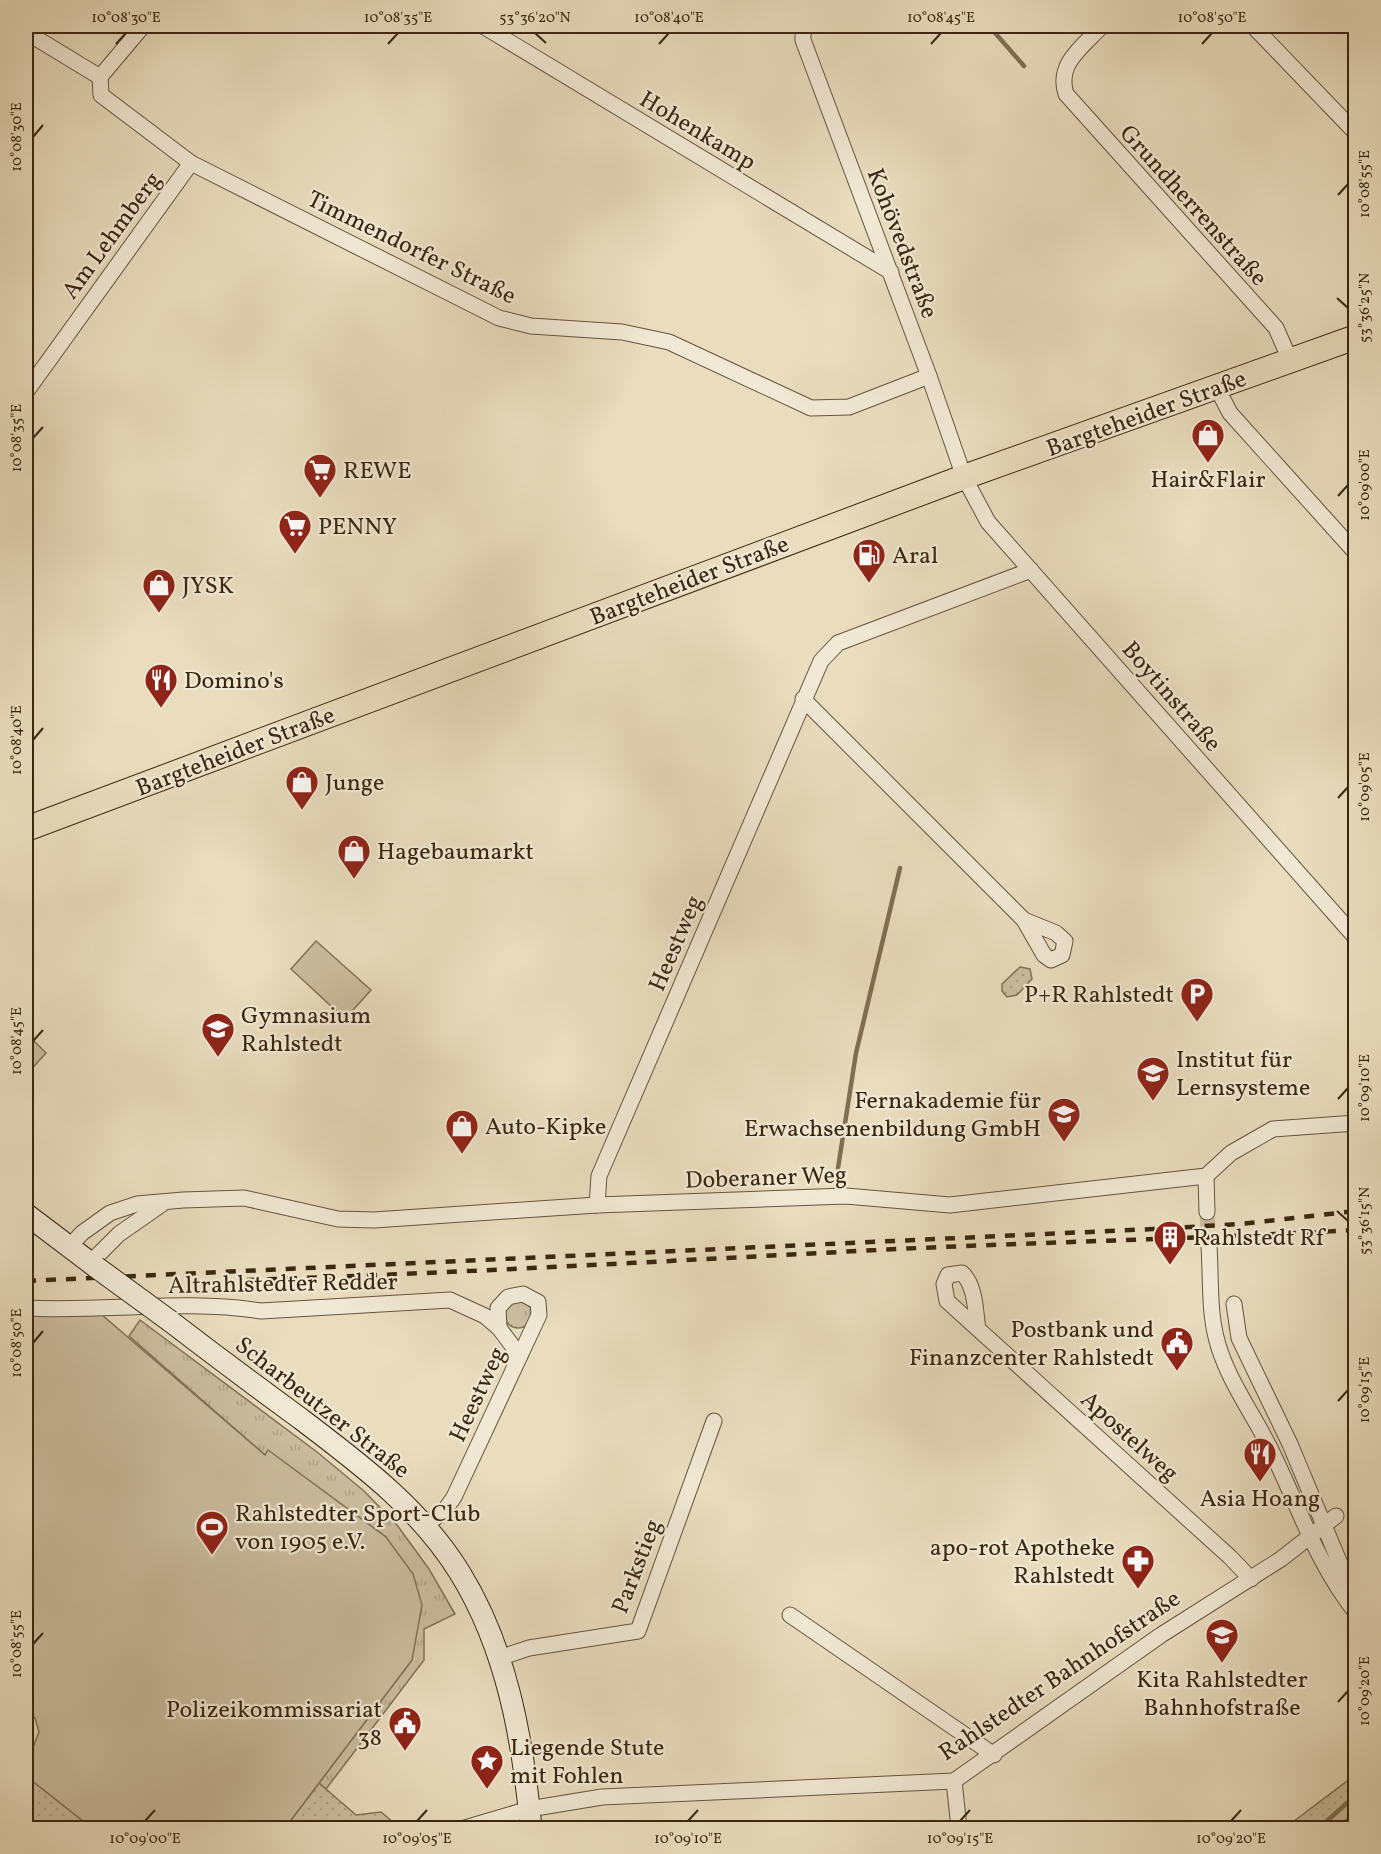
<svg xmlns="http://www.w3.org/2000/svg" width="1381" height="1854" font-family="Vollkorn,serif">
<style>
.grass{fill:url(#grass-tufts);stroke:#827258;stroke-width:1.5}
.park{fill:url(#park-dots);stroke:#827258;stroke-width:1.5}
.pitch{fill:#cbbea0;stroke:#827258;stroke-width:1.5}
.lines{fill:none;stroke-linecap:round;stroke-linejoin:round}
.stream{stroke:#806f55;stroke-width:4.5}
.minor-tunnel{stroke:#c6b99b;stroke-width:15;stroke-dasharray:15 8;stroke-linecap:butt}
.minor-casing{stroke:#66543c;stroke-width:17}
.secondary-casing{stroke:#3a2710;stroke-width:23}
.primary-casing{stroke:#3a2710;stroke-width:26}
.minor{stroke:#f1e9d5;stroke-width:15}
.secondary{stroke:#f1e9d5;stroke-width:21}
.primary{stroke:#e9ddbe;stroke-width:24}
.rail{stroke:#3a2710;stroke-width:4.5;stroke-dasharray:10 10;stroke-linecap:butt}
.secondary-bridge-casing{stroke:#3a2710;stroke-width:23;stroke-linecap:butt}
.secondary-bridge{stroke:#f1e9d5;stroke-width:21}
.ticks{fill:none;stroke:#3a2710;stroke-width:2}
.labels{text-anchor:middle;stroke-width:4.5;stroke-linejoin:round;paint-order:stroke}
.street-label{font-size:24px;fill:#3a2710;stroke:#f1e9d5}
.poi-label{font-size:24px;fill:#3a2710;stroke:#f1e9d5;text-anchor:start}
.neatline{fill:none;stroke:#3a2710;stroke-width:2}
.ticks-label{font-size:15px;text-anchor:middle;fill:#3a2710}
</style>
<defs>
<pattern id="grass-tufts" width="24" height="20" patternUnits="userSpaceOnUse" patternTransform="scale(1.5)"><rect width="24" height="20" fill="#cbbea0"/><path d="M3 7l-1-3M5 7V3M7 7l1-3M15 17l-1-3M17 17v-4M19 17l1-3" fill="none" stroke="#afa389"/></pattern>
<pattern id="park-dots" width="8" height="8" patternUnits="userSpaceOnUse" patternTransform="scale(1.5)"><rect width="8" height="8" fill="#cbbea0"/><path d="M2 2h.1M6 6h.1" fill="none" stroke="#afa389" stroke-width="1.8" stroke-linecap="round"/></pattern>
</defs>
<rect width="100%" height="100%" fill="#e9ddbe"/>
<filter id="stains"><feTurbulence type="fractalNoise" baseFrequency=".00333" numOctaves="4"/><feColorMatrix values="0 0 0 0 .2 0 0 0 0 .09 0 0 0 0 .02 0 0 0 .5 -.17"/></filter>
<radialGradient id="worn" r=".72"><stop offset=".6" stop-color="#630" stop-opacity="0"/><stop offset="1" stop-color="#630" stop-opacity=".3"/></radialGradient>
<g class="grass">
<circle cx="518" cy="1314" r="14"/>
<polygon points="140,1320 317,1452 364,1491 397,1525 429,1569 455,1614 424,1629 424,1660 326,1789 319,1783 412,1660 386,1537 268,1451 265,1455 129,1336"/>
</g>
<g class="park">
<polygon points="1020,967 1030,969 1032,979 1017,995 1007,997 1002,991 1002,984"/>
<polygon points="1355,1775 1355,1811 1337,1828 1285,1828"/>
<polygon points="26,1776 92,1828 26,1828"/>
<polygon points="319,1783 356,1815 381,1812 400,1828 285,1828"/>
</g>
<g class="pitch">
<polygon points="316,941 371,990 345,1019 291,969"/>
<polygon points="26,1033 46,1053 26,1075"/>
<polygon points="26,1312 102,1315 265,1455 268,1450 386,1537 413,1574 422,1605 412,1660 285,1828 92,1828 26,1776 26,1765 39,1732 35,1718 26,1711"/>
</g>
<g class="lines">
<g class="stream">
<polyline points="989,26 1024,66"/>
<polyline points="838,1168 856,1053 900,868"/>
<polyline points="1319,1828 1356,1795"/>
</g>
<polyline class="minor-tunnel" points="1207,1212 1209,1247"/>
<g class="minor-casing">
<g id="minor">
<polyline points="483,26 891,272"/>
<polyline points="803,26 803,40 929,376 964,477 988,522 1356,938"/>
<path d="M1102 26C1083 46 1056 64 1066 94L1276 328 1290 360"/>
<polyline points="1253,26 1356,133"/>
<polyline points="26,32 100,77"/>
<polyline points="100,77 101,95 191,163 499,318 531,326 622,332 669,342 811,408 849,407 929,376"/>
<polyline points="100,77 143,26"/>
<polyline points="1217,388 1230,413 1356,553"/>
<polyline points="26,392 191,163"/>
<polyline points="803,699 1024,920 1044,955 1051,960 1062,955 1065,941 1056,933 1024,920"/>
<polyline points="1206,1176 1207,1212"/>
<polyline points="597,1205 599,1176 821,661 838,643 1031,570"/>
<polyline points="69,1247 82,1233 110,1213 137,1204 183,1200 244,1198 338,1219 374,1220 597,1205 846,1196 950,1205 1206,1176 1231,1153 1273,1129 1356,1123"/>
<path d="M1209 1247C1211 1276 1209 1309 1216 1337 1225 1376 1252 1412 1270 1448 1299 1506 1314 1559 1356 1613"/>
<polyline points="90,1263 119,1234 162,1204"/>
<polyline points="1234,1304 1239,1338 1290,1444 1341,1566 1356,1588"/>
<path d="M26 1308C103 1312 185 1299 261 1311L450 1300 485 1316 499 1328 520 1356"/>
<path d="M978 1329C975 1311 976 1286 962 1273L948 1275 944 1284 947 1301 1230 1557 1251 1579"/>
<polyline points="425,1526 445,1510 454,1497 539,1315 538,1302 523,1294 508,1297 498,1308 499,1328"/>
<polyline points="790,1615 994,1755"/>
<polyline points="499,1658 529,1648 638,1631 714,1421"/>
<polyline points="954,1781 959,1828"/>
<polyline points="465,1828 529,1809 602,1797 954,1781 1161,1635 1281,1559 1336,1516"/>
</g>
</g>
<g class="secondary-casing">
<g id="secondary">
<polyline points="26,1214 96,1267"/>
<path d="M170 1321C213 1354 257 1387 301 1419 360 1464 420 1508 460 1573 507 1649 523 1740 531 1828"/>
</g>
</g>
<g class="primary-casing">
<polyline id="primary" points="26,829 964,477 1356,337"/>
</g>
<use href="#minor" class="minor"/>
<use href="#secondary" class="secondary"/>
<use href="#primary" class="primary"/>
<g class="rail">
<path d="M247 1280C457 1273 667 1261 877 1250 1036 1242 1196 1239 1356 1230"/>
<polyline points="26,1281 1153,1229 1241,1224 1356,1211"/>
</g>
<g class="secondary-bridge-casing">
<polyline id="secondary-bridge" points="96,1267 170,1321"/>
</g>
<use href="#secondary-bridge" class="secondary-bridge"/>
</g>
<path class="ticks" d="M535 33 546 43M116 44 126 33M388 44 398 33M659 44 669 33M931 44 941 33M1202 44 1212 33M33 137 43 125M1338 195 1348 184M1337 298 1348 308M33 438 43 427M1338 496 1348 485M33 740 43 728M1338 798 1348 787M33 1041 43 1030M1338 1099 1348 1088M1337 1211 1348 1221M33 1343 43 1331M1338 1401 1348 1390M33 1644 43 1633M1338 1702 1348 1691M145 1821 155 1810M417 1821 427 1810M688 1821 698 1810M960 1821 970 1810M1231 1821 1241 1810"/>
<defs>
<g id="shop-pin" transform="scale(1.725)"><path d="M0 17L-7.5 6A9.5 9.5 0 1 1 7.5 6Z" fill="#8f2418" stroke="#f1e9d5"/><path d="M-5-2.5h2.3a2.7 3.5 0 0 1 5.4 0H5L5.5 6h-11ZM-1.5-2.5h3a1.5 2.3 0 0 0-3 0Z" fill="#fff"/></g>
<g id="supermarket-pin" transform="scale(1.725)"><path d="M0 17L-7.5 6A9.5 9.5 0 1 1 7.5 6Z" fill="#8f2418" stroke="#f1e9d5"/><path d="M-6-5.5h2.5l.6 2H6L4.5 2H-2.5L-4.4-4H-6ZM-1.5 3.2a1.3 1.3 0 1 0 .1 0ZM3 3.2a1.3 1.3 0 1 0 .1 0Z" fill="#fff"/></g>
<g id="fuel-pin" transform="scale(1.725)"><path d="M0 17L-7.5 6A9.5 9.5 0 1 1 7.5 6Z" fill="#8f2418" stroke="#f1e9d5"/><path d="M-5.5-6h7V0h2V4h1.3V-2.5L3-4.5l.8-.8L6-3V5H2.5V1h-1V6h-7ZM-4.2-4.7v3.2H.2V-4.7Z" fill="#fff"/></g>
<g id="restaurant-pin" transform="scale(1.725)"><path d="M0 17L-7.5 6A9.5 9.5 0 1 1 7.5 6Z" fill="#8f2418" stroke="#f1e9d5"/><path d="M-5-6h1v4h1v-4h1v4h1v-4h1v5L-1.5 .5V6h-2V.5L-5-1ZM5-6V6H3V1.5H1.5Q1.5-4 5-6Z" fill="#fff"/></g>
<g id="parking-pin" transform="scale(1.725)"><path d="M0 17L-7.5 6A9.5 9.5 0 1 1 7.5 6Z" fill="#8f2418" stroke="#f1e9d5"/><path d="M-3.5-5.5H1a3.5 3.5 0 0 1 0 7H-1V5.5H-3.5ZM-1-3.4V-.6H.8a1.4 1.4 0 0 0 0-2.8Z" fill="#fff"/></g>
<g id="school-pin" transform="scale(1.725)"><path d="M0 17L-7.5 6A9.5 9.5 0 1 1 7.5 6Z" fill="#8f2418" stroke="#f1e9d5"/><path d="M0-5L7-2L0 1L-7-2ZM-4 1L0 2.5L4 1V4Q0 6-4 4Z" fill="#fff"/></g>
<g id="university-pin" transform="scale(1.725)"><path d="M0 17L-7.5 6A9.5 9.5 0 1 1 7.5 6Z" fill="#8f2418" stroke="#f1e9d5"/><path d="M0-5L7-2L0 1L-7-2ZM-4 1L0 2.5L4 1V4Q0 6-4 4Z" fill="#fff"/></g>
<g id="building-pin" transform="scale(1.725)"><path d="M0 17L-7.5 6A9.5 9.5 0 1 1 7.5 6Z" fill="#8f2418" stroke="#f1e9d5"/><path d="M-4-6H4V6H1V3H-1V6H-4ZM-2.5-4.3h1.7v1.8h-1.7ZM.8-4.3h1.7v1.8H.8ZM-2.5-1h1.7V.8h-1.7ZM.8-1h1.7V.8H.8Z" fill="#fff"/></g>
<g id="civic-pin" transform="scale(1.725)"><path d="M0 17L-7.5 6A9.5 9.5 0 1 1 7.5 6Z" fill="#8f2418" stroke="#f1e9d5"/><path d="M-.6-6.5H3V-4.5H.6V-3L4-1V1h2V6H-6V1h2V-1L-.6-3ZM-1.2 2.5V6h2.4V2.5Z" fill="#fff"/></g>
<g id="stadium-pin" transform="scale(1.725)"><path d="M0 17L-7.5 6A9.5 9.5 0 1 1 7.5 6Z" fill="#8f2418" stroke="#f1e9d5"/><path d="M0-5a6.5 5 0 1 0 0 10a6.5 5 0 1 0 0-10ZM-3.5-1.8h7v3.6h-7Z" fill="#fff"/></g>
<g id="pharmacy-pin" transform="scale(1.725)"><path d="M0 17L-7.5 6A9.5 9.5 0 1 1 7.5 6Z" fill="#8f2418" stroke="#f1e9d5"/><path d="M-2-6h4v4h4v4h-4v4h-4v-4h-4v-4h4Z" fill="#fff"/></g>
<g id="sight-pin" transform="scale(1.725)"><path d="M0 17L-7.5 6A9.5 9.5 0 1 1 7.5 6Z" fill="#8f2418" stroke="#f1e9d5"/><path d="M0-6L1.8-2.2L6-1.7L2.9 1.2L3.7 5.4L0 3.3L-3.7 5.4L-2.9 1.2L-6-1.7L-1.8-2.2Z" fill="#fff"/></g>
</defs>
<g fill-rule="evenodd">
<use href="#shop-pin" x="1208" y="435"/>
<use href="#supermarket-pin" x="320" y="470"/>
<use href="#supermarket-pin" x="295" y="526"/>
<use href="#fuel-pin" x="869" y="555"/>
<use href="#shop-pin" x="159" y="585"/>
<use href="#restaurant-pin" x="161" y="680"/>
<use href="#shop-pin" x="302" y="782"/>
<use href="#shop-pin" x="354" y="851"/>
<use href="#parking-pin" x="1197" y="994"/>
<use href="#school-pin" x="218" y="1029"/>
<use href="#university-pin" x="1153" y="1073"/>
<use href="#university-pin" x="1064" y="1114"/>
<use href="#shop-pin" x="462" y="1126"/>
<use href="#building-pin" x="1170" y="1237"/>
<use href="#civic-pin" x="1177" y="1343"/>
<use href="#restaurant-pin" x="1260" y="1454"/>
<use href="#stadium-pin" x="212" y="1527"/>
<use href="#pharmacy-pin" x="1138" y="1561"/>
<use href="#school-pin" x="1222" y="1635"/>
<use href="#civic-pin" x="405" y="1723"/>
<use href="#sight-pin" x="487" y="1761"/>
</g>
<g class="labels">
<g class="street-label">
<text transform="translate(698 130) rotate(31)" y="8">Hohenkamp</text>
<text transform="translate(1194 205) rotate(48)" y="8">Grundherrenstraße</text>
<text transform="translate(111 235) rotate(-54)" y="8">Am Lehmberg</text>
<text transform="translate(903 243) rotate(69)" y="8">Kohövedstraße</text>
<text transform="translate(412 247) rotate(26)" y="8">Timmendorfer Straße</text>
<text transform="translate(1146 413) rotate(-20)" y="8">Bargteheider Straße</text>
<text transform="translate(689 580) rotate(-21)" y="8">Bargteheider Straße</text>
<text transform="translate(1172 696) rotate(49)" y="8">Boytinstraße</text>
<text transform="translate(235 751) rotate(-21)" y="8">Bargteheider Straße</text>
<text transform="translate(675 943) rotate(-67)" y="8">Heestweg</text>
<text transform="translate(766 1177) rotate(-2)" y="8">Doberaner Weg</text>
<text transform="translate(283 1283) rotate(-1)" y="8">Altrahlstedter Redder</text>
<text transform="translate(477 1394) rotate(-65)" y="8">Heestweg</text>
<text transform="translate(323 1407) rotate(38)" y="8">Scharbeutzer Straße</text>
<text transform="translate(1130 1436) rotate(42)" y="8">Apostelweg</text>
<text transform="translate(636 1566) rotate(-69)" y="8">Parkstieg</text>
<text transform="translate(1059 1675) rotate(-34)" y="8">Rahlstedter Bahnhofstraße</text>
</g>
<g class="poi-label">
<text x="343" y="478">REWE</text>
<text x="1208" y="487" text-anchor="middle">Hair&amp;Flair</text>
<text x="318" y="534">PENNY</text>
<text x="892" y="563">Aral</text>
<text x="182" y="593">JYSK</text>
<text x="184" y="688">Domino's</text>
<text x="325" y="790">Junge</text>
<text x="377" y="859">Hagebaumarkt</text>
<text x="1174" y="1002" text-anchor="end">P+R Rahlstedt</text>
<text x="241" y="1023">Gymnasium<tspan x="241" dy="28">Rahlstedt</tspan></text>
<text x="1176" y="1067">Institut für<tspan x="1176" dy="28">Lernsysteme</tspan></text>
<text x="1041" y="1108" text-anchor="end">Fernakademie für<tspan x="1041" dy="28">Erwachsenenbildung GmbH</tspan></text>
<text x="485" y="1134">Auto-Kipke</text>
<text x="1193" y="1245">Rahlstedt Rf</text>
<text x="1154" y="1337" text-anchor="end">Postbank und<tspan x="1154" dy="28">Finanzcenter Rahlstedt</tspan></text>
<text x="1260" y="1506" text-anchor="middle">Asia Hoang</text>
<text x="235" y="1521">Rahlstedter Sport-Club<tspan x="235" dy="28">von 1905 e.V.</tspan></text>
<text x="1115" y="1555" text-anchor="end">apo-rot Apotheke<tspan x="1115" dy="28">Rahlstedt</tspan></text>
<text x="1222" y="1687" text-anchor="middle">Kita Rahlstedter<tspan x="1222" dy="28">Bahnhofstraße</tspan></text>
<text x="382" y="1717" text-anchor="end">Polizeikommissariat<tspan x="382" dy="28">38</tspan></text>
<text x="510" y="1755">Liegende Stute<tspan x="510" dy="28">mit Fohlen</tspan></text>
</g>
</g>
<rect width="1381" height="1854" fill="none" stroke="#e9ddbe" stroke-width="66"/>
<rect x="33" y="33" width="1315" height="1788" class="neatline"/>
<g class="ticks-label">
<text x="126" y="22">10°08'30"E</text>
<text x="398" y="22">10°08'35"E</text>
<text x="535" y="22">53°36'20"N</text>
<text x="669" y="22">10°08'40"E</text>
<text x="941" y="22">10°08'45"E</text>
<text x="1212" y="22">10°08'50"E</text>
<text transform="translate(16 137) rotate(-90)" y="5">10°08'30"E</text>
<text transform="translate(1364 184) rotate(-90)" y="5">10°08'55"E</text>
<text transform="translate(1364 308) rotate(-90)" y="5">53°36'25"N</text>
<text transform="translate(16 438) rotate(-90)" y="5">10°08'35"E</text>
<text transform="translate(1364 485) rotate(-90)" y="5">10°09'00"E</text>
<text transform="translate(16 740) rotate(-90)" y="5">10°08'40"E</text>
<text transform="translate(1364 787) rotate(-90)" y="5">10°09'05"E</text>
<text transform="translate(16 1041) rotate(-90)" y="5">10°08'45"E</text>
<text transform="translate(1364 1088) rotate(-90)" y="5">10°09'10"E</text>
<text transform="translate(1364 1221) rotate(-90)" y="5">53°36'15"N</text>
<text transform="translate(16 1343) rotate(-90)" y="5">10°08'50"E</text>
<text transform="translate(1364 1390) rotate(-90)" y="5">10°09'15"E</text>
<text transform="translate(16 1644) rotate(-90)" y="5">10°08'55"E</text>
<text transform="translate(1364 1691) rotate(-90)" y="5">10°09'20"E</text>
<text x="145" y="1843">10°09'00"E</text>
<text x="417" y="1843">10°09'05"E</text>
<text x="688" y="1843">10°09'10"E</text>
<text x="960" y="1843">10°09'15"E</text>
<text x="1231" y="1843">10°09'20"E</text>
</g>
<rect width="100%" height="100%" filter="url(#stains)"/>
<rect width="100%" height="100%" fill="url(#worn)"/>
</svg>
